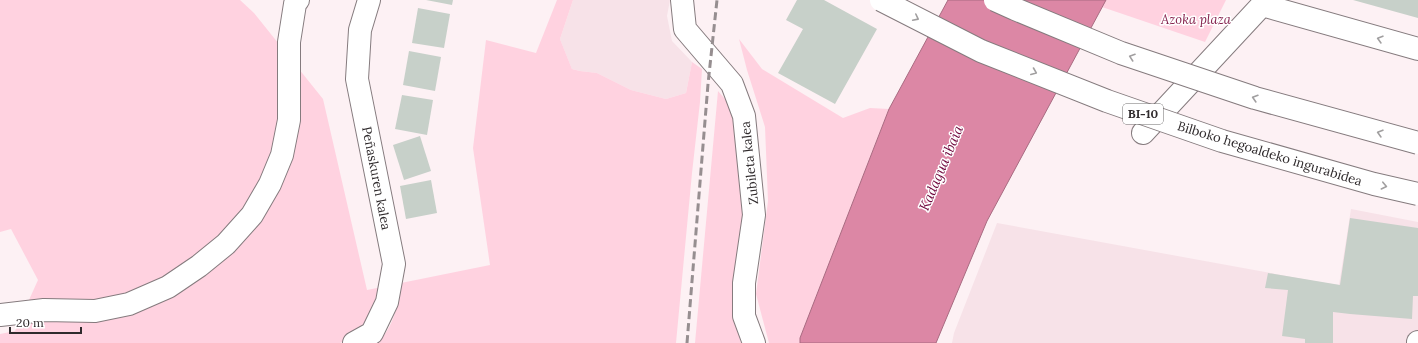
<svg xmlns="http://www.w3.org/2000/svg" width="1418" height="343" font-family="Lora,serif">
<style>
.built{fill:#f7e2e8}
.green{fill:#ffd2e0}
.water{fill:#dc87a5;stroke:#a86b81}
.building{fill:#c7d0c9}
.lines{fill:none;stroke-linecap:round;stroke-linejoin:round}
.minor-casing{stroke:#857b7e;stroke-width:24}
.tertiary-casing{stroke:#857b7e;stroke-width:24}
.minor{stroke:#fff;stroke-width:22}
.tertiary{stroke:#fff;stroke-width:22}
.rail{stroke:#968e90;stroke-width:3;stroke-dasharray:8 4;stroke-linecap:butt}
.motorway-bridge-casing{stroke:#857b7e;stroke-width:24;stroke-linecap:butt}
.motorway-bridge{stroke:#fff;stroke-width:22}
.oneway{stroke:#a19fa0}
.labels{text-anchor:middle;stroke-width:3;stroke-linejoin:round;paint-order:stroke}
.shield{fill:#fff;stroke:#6d6a6b;stroke-width:1}
.shield-label{font-size:12px;font-weight:bold;fill:#2f2a2c}
.park-label{font-size:13px;font-style:italic;fill:#85224e;stroke:#fff}
.street-label{font-size:13px;fill:#2f2a2c;stroke:#fff}
.water-label{font-size:14px;font-style:italic;fill:#6f063c;stroke:#fff}
</style>
<rect width="100%" height="100%" fill="#fdf1f4"/>
<g class="built">
<polygon points="573,0 670,0 667,16 672,41 692,62 686,93 666,99 631,90 597,73 580,71 572,69 560,39"/>
<polygon points="1351,209 1418,222 1418,343 952,343 954,333 997,223 1325,283 1339,285"/>
</g>
<g class="green">
<polygon points="0,0 240,0 254,13 323,99 367,290 382,287 368,328 340,343 0,343 0,334 15,331 38,280 11,229 0,232"/>
<path d="M557 0H573L560 39 572 69 580 71 597 73 631 90 666 99 686 93 692 62 702 69 700 102 692 173 676 343H377C394 327 398 305 401 283L490 265 473 148 486 40 536 53Z"/>
<polygon points="1106,0 1226,0 1205,42 1102,7"/>
<polygon points="739,39 762,69 843,118 870,108 889,109 801,338 800,343 769,343 756,294 768,201 765,127 747,70"/>
<polygon points="718,91 731,106 740,149 745,212 734,317 741,343 695,343"/>
</g>
<polygon class="water" points="948,0 1106,0 987,221 936,343 800,343 800,338 889,109"/>
<g class="building">
<polygon points="426,0 453,0 452,5"/>
<polygon points="797,0 824,0 877,29 835,104 778,73 803,29 786,20"/>
<polygon points="1353,0 1418,0 1418,18"/>
<polygon points="418,8 450,14 444,48 412,43"/>
<polygon points="409,51 441,57 435,91 403,85"/>
<polygon points="402,95 433,100 427,135 395,129"/>
<polygon points="420,136 431,171 404,180 393,145"/>
<polygon points="431,180 437,213 406,219 400,186"/>
<polygon points="1350,218 1418,228 1418,296 1413,296 1412,319 1350,314 1333,312 1333,343 1305,343 1305,339 1282,336 1288,290 1265,288 1268,273 1340,285"/>
</g>
<g class="lines">
<g class="minor-casing">
<g id="minor">
<polyline points="1262,5 1418,49"/>
<polyline points="1143,133 1262,5 1265,0"/>
<polyline points="0,315 44,310 95,311 129,304 168,287 199,266 226,244 252,215 270,184 282,155 289,120 289,42 295,4 298,0"/>
<polyline points="354,343 372,333 387,302 394,264 357,79 360,30 369,0"/>
<polyline points="1418,343 1418,342"/>
</g>
</g>
<g class="tertiary-casing">
<polyline id="tertiary" points="682,0 685,29 732,84 744,116 754,215 744,283 744,316 754,343"/>
</g>
<use href="#minor" class="minor"/>
<use href="#tertiary" class="tertiary"/>
<polyline class="rail" points="687,343 708,84 717,0"/>
<g class="motorway-bridge-casing">
<g id="motorway-bridge">
<polyline points="881,0 981,51 1107,101 1222,141 1374,184 1418,194"/>
<polyline points="995,0 1015,9 1121,53 1255,98 1418,143"/>
</g>
</g>
<use href="#motorway-bridge" class="motorway-bridge"/>
</g>
<defs><path id="oneway-chevron" d="M-2-3.5L2.5 0L-2 3.5" fill="none" stroke-width="1.6" stroke-linecap="round" stroke-linejoin="round"/></defs>
<g class="oneway">
<use href="#oneway-chevron" transform="translate(916 18) rotate(27)"/>
<use href="#oneway-chevron" transform="translate(1380 39) rotate(-164)"/>
<use href="#oneway-chevron" transform="translate(1132 57) rotate(-161)"/>
<use href="#oneway-chevron" transform="translate(1034 72) rotate(22)"/>
<use href="#oneway-chevron" transform="translate(1255 98) rotate(-163)"/>
<use href="#oneway-chevron" transform="translate(1380 133) rotate(-164)"/>
<use href="#oneway-chevron" transform="translate(1384 186) rotate(13)"/>
</g>
<g class="labels">
<rect class="shield" x="1123" y="104" width="40" height="20" rx="3"/>
<g class="shield-label">
<text x="1143" y="118">BI-10</text>
</g>
<g class="park-label">
<text x="1196" y="24">Azoka plaza</text>
</g>
<g class="street-label">
<text transform="translate(1270 153) rotate(17)" y="5">Bilboko hegoaldeko ingurabidea</text>
<text transform="translate(749 163) rotate(-96)" y="5">Zubileta kalea</text>
<text transform="translate(377 178) rotate(79)" y="5">Peñaskuren kalea</text>
</g>
<g class="water-label">
<text transform="translate(941 168) rotate(-67)" y="5">Kadagua ibaia</text>
</g>
</g>
<path d="M10 327v6h71v-6" fill="none" stroke="#2f2a2c" stroke-width="2"/>
<text x="16" y="327" font-size="12" fill="#2f2a2c" stroke="#ffffff" stroke-width="3" paint-order="stroke">20 m</text>
</svg>
